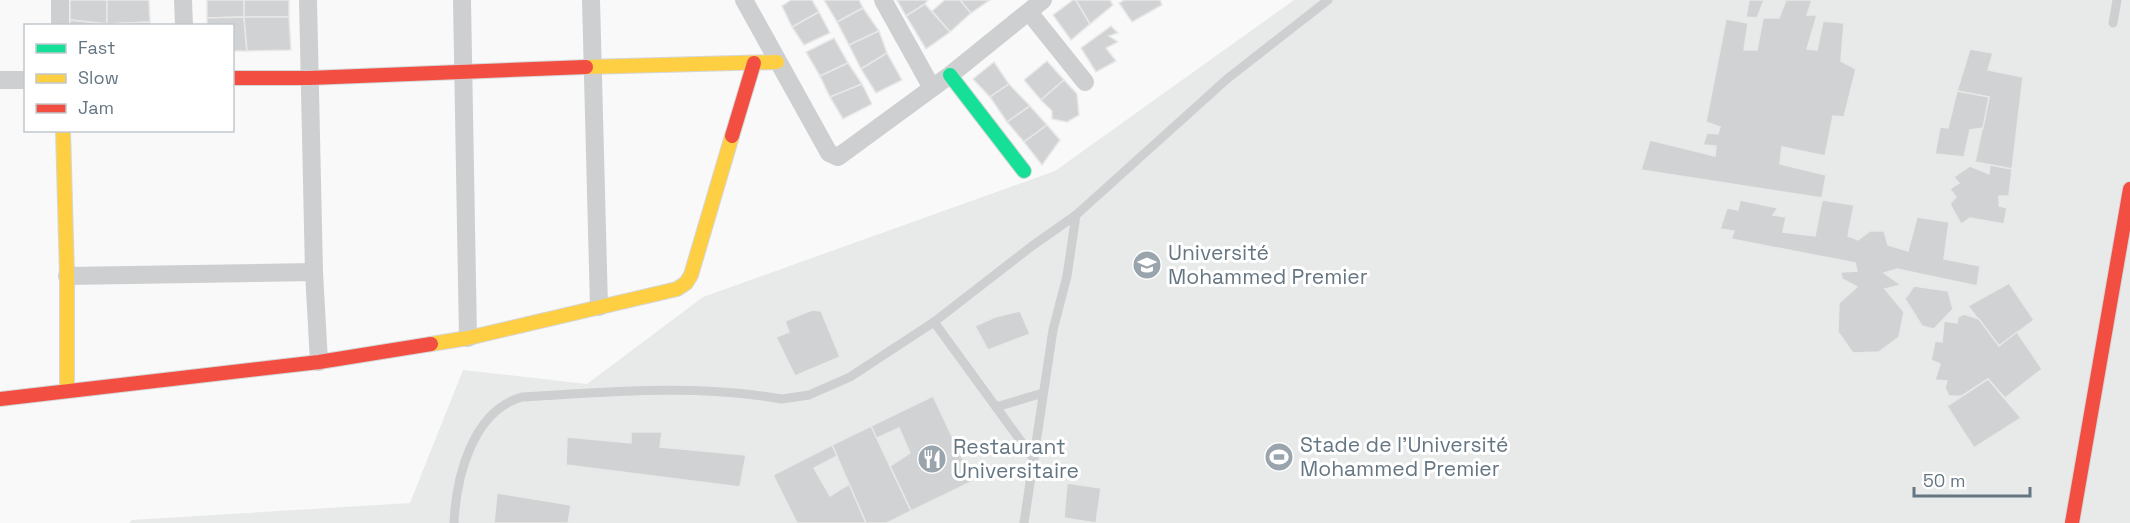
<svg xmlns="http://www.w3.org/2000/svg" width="2130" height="523" font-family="'Space Grotesk',sans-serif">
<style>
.built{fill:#e8e9e9}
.building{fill:#d0d2d3;stroke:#e8e8e8;stroke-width:1.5}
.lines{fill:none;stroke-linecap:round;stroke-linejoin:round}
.fast-casing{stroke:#d5d6d7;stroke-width:16}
.slow-casing{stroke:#d5d6d7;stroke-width:16}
.jam-casing{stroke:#d5d6d7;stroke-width:16}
.lane{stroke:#cecfd0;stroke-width:9}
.street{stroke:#cecfd0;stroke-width:18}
.fast{stroke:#16e098;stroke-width:14}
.slow{stroke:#ffcf43;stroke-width:14}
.jam{stroke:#f24e42;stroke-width:14}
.labels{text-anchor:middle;stroke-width:6;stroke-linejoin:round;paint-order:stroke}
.poi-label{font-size:21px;fill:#657683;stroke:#fff;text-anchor:start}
</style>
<rect width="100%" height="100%" fill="#f9f9f9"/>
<polygon class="built" points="1294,0 2130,0 2130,523 129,523 132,520 410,503 463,370 587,384 703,297 1055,171"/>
<g class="building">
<polygon points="70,0 107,0 107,24 70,20"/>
<polygon points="107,0 149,0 150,22 107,24"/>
<polygon points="207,0 244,0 244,17 207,18"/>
<rect x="244" y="0" width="45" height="17"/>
<polygon points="791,0 812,0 819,12 792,27 782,6"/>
<polygon points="824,0 859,0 863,8 837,22"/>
<polygon points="897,0 928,0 925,4 906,16"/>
<polygon points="945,0 960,0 971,13 950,32 932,11"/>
<polygon points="960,0 990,0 971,13"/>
<polygon points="1073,0 1076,0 1090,24 1071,40 1053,15"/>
<polygon points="1076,0 1110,0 1113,5 1090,24"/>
<polygon points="1124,0 1160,0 1162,5 1132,22 1119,3"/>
<polygon points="1749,0 1764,0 1757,18 1746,17"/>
<polygon points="1786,0 1812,0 1807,15 1817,15 1807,49 1817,50 1823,21 1844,23 1841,61 1856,69 1844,117 1833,116 1825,156 1782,147 1780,164 1826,175 1822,198 1641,170 1650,140 1715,156 1716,146 1703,145 1707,133 1718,134 1720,127 1706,122 1726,19 1748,23 1744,50 1757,50 1763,18 1779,18"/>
<polygon points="925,4 950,32 926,49 906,16"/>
<polygon points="863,8 879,31 849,45 837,22"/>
<polygon points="819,12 830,33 804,45 792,27"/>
<polygon points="244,17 247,51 232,51 232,26 207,26 207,18"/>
<polygon points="244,17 289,17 291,50 247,51"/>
<polygon points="70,20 107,24 107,26 70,26"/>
<polygon points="150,22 150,26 107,26 107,24"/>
<polygon points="1111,26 1118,33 1109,36 1118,42 1106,48 1116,61 1096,72 1081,48"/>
<polygon points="879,31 887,53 861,69 849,45"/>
<polygon points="834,38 848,63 820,76 806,52"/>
<polygon points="1970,49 1993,53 1988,70 2023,77 2012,169 1975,162 1989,97 1957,91"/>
<polygon points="887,53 902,80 876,93 861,69"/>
<polygon points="1047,61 1064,80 1041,100 1024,80"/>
<polygon points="994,62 1009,84 990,97 973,79"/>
<polygon points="848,63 862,84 830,97 820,76"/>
<polygon points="1064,80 1077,94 1079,115 1067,122 1052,119 1052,111 1041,100"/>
<polygon points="862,84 872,104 843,119 830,97"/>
<polygon points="1009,84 1030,106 1007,122 990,97"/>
<polygon points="1957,91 1989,97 1983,128 1970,130 1964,157 1935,154 1940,127 1948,128"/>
<polygon points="1030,106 1047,125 1024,142 1007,122"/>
<polygon points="1047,125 1060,140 1042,165 1024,142"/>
<polygon points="1990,165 2012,169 2009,196 1999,196 1999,206 2007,208 2004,224 1970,218 1961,224 1950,204 1956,197 1950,189 1959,183 1954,177 1970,166 1989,174"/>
<polygon points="1740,200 1778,208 1773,215 1786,217 1783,232 1815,236 1822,200 1854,205 1848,236 1858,240 1870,231 1884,231 1888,245 1908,251 1917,217 1949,222 1944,259 1980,266 1977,286 1897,269 1884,273 1901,285 1885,289 1904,312 1899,337 1879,352 1853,353 1838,332 1839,303 1857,287 1842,279 1841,272 1857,271 1855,263 1731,239 1734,231 1720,229 1727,208 1738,210"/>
<polygon points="2009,283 2034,320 1999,346 1968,306"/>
<polygon points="1914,286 1948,291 1953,309 1934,329 1922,326 1905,299"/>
<polygon points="812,310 821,311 840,357 795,376 776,337 789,332 785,321"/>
<polygon points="1020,311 1030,334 988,350 975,326 995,317"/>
<polygon points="1964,314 1979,319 1999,346 2017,332 2042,369 2005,398 1988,379 1962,396 1949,396 1945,388 1947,381 1935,380 1940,364 1931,360 1935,341 1942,342 1944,321 1957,323 1958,317"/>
<polygon points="1988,379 2021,418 1974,448 1947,406"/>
<polygon points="933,396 973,481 911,511 890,466 910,453 899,428 875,439 871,426"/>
<polygon points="871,426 911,511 887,523 866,523 832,445"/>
<polygon points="631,432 662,432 660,447 746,455 740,487 566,465 567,437 631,443"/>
<polygon points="832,445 837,456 814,468 830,496 849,484 866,523 797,523 773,475"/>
<polygon points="1067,483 1101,488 1096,523 1064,518"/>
<polygon points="497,493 571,505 568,523 494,523"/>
</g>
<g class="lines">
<g class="fast-casing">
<polyline id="fast" points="950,75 1024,171"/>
</g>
<g class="slow-casing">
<g id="slow">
<polyline points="586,67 777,62"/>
<polyline points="63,130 67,276 67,391"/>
<polyline points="431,344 468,338 677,289 686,283 691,275 732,136"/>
</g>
</g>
<g class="jam-casing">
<g id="jam">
<polyline points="232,78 309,78 586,67"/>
<polyline points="732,136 754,63"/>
<polyline points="0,399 319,362 431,344"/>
<polyline points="2072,523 2130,189"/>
</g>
</g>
<g class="lane">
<polyline points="2113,23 2117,0"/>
<polyline points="934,322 1034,459"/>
<polyline points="996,407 1043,393"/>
<path d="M454 523C456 478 472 411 522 397 609 392 695 384 782 399L809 395 850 377 934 322 1032 246 1076 215 1227 79 1328 0"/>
<polyline points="1024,523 1053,330 1067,276 1076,215"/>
</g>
<g class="street">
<polyline points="60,0 60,26"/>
<polyline points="183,0 184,26"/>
<polyline points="308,0 314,272 319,362"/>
<polyline points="462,0 468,338"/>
<polyline points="591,0 599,307"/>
<polyline points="744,0 829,153 838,157 950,75 1043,0"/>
<polyline points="883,0 932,88"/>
<polyline points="1029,12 1085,82"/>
<polyline points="0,80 26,80"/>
<polyline points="67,276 314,272"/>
</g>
<use href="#fast" class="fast"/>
<use href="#slow" class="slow"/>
<use href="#jam" class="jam"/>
</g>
<defs>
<g id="university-disc" transform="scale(1.5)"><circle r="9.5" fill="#99a4ac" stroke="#fff"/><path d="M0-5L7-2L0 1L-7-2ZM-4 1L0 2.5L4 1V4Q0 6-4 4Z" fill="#fff"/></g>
<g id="stadium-disc" transform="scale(1.5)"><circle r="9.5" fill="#99a4ac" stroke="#fff"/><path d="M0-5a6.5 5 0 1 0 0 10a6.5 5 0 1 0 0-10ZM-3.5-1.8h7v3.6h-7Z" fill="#fff"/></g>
<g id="restaurant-disc" transform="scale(1.5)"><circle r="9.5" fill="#99a4ac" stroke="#fff"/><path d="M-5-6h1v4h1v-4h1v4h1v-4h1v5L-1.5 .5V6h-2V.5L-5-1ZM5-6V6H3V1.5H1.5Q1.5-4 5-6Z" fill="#fff"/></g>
</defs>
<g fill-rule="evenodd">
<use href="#university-disc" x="1147" y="265"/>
<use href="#stadium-disc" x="1279" y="457"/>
<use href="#restaurant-disc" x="932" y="459"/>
</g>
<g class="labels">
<g class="poi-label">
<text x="1168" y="260">Université<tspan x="1168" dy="24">Mohammed Premier</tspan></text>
<text x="1300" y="452">Stade de l'Université<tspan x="1300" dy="24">Mohammed Premier</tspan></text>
<text x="953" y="454">Restaurant<tspan x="953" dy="24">Universitaire</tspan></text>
</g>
</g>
<rect x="24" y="24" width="210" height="108" fill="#ffffff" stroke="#c1c8cd" stroke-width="1.5"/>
<rect x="36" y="44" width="30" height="9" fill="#16e098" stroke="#c1c8cd" stroke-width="1.5"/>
<text x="78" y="54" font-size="18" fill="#657683">Fast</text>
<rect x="36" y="74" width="30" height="9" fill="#ffcf43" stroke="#c1c8cd" stroke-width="1.5"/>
<text x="78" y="84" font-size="18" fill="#657683">Slow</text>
<rect x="36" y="104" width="30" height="9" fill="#f24e42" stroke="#c1c8cd" stroke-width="1.5"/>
<text x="78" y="114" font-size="18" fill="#657683">Jam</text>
<path d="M1914 487v9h116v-9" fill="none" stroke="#657683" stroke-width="3"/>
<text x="1923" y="487" font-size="18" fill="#657683" stroke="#ffffff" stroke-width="4.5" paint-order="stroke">50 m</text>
</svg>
